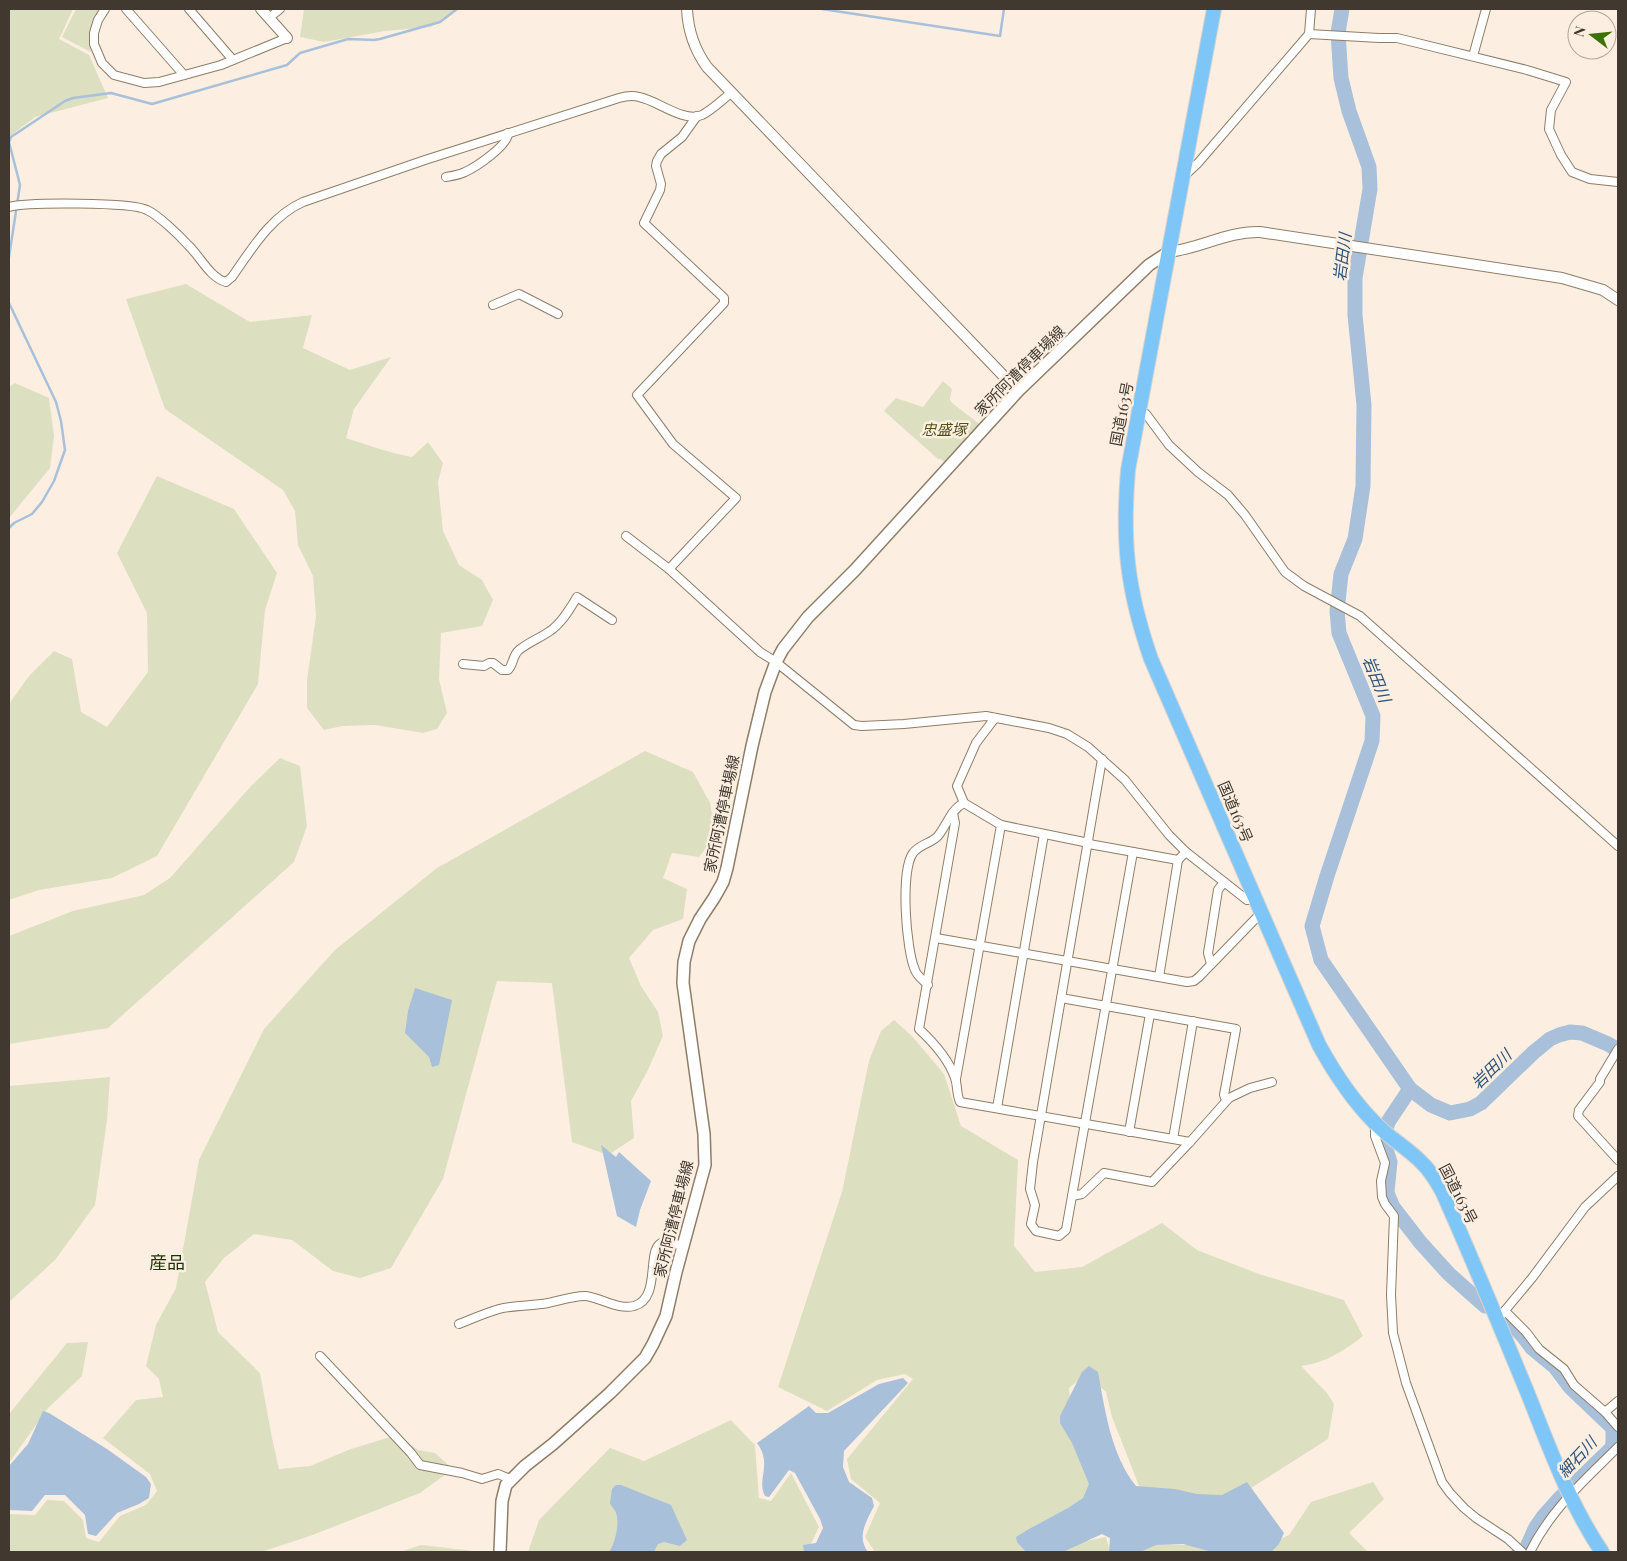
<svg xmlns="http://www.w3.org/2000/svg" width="1627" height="1561" font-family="'Playfair Display','Noto Sans JP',serif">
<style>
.green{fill:#dddfc1}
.water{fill:#a9c0da}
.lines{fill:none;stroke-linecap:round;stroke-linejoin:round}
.stream{stroke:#a9c0da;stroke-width:2.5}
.river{stroke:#a9c0da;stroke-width:15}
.minor-casing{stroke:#8f7d67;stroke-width:10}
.tertiary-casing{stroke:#8f7d67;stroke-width:12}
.secondary-casing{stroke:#8f7d67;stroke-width:14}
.trunk-casing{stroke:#d5d3d1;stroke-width:16}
.minor{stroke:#fff;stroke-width:8}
.tertiary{stroke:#fff;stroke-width:10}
.secondary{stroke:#fff;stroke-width:11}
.trunk{stroke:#7fc6f8;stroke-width:14}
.labels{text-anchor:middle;stroke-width:5;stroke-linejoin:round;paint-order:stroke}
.street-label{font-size:15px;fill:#413930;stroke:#fcefe1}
.park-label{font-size:15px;font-style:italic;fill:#50521c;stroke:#fcefe1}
.water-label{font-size:16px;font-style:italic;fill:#2f5378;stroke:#fcefe1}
.quarter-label{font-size:18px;fill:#1a3504;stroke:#fcefe1}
</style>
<rect width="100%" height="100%" fill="#fcefe1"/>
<g class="green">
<polygon points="9,9 73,9 59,39 89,55 108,98 35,117 9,137"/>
<path d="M76 9H100C93 22 88 37 91 52L62 37Z"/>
<polygon points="304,9 457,9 431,27 385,31 324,42 300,37"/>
<path d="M186 284 250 322 312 315 303 348 350 370 391 357 354 409 346 438C368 445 389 453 412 457L428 442 443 463 438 482 443 531 459 565 482 580 493 600 482 626 441 633 439 679 447 713 437 729 423 733 375 725 343 726 324 730 307 708V680L316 616 313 576 298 545 295 511 283 490 165 409 126 299Z"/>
<polygon points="943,381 952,389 950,399 952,403 982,426 946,464 941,459 938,459 884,411 896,398 923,407"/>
<polygon points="15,383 49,398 54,436 50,468 9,518 9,387"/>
<polygon points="157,476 234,509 277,573 265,610 258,684 157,856 112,878 39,890 9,900 9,704 29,676 54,651 72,659 81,712 107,727 148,672 147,613 117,553"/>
<polygon points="645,751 693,772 710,803 716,836 699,857 672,853 663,878 687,889 683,919 653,930 629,958 641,986 658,1012 663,1036 647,1072 631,1101 634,1138 608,1155 572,1142 552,983 497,981 443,1179 391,1268 360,1278 333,1271 292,1240 254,1234 224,1258 205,1282 218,1332 260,1373 272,1438 279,1469 310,1466 351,1449 397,1435 418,1450 435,1453 453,1469 420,1493 310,1536 261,1552 9,1552 9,1514 35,1515 47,1500 64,1501 83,1520 86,1538 99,1542 120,1516 146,1505 157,1491 150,1474 103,1438 136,1400 163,1397 159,1379 146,1366 156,1325 176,1288 199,1160 264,1029 335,950 437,868"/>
<polygon points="280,758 300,766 307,826 294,862 108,1028 9,1044 9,936 73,911 144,895 170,878 251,786"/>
<path d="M894 1020 912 1036 944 1074 961 1126 1018 1160 1014 1246 1035 1272 1082 1267 1162 1223 1197 1250 1259 1274 1344 1300 1363 1336C1344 1351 1325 1363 1301 1366L1327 1393 1334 1404 1328 1439 1229 1502 1176 1501 1139 1486 1112 1417 1106 1392 1096 1383 1081 1378 1069 1388 1073 1431 1099 1492 1028 1552H875L865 1537 880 1503 851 1479 847 1459 913 1379 905 1374 877 1380 827 1411 778 1387 842 1192 869 1061 881 1031Z"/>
<polygon points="110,1077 107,1120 95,1205 55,1260 9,1302 9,1086"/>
<polygon points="88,1342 82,1376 48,1408 9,1463 9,1414 67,1343"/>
<polygon points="731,1420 755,1445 759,1498 771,1501 791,1473 819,1527 807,1552 528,1552 539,1520 610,1448 644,1461"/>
<polygon points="1373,1482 1384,1499 1349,1533 1368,1552 1262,1552 1266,1546 1289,1535 1311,1502"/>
<polygon points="1106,1537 1110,1552 1033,1552"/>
<polygon points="1146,1544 1189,1545 1214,1552 1140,1552"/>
<polygon points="421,1545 482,1552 400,1552"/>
</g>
<g class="water">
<polygon points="415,988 452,1000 439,1065 432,1067 429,1057 405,1033 408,1011"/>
<polygon points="601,1145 616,1157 619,1152 651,1181 640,1210 636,1227 617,1216"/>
<path d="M1089 1366 1098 1372C1105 1410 1111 1455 1136 1486L1175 1489 1197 1494 1222 1495 1247 1482 1284 1533 1279 1544 1271 1552H1212L1183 1544 1156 1545 1140 1552H1109L1110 1538 1102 1534 1063 1552H1026L1017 1542 1016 1537 1029 1529 1068 1508 1083 1498 1089 1484 1072 1443 1060 1423V1416L1082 1372Z"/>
<path d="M903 1378 908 1383 844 1451 843 1467 849 1482 872 1498 874 1506C867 1520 856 1537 868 1552H804L803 1545 816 1543 823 1528 820 1519 795 1473 789 1470 769 1497 765 1496C756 1479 773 1465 757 1443L809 1406 816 1413H828L879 1384Z"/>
<polygon points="43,1411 49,1413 107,1449 146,1477 151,1484 149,1498 139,1504 117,1513 96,1536 88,1534 85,1515 65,1495 45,1495 32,1511 9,1510 9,1466 28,1444"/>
<path d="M616 1485H621L671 1505 687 1540 680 1546 664 1542 658 1544 654 1552H609C615 1544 620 1523 616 1513 615 1510 611 1506 610 1503L612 1489Z"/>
</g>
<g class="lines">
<g class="stream">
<polyline points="822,9 1000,36 1004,9"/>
<polyline points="9,257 20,185 9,142 11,137 65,101 73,98 111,93 152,104 287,65 300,53 348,39 374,40 380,39 440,22 457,9"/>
<polyline points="9,303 56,402 61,421 65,450 54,481 42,502 32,514 14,523 9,528"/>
</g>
<g class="river">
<polyline points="1342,9 1338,33 1341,78 1349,111 1369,167 1370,189 1355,278 1355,315 1364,405 1363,486 1355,539 1341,574 1337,611 1339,633 1373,716 1372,741 1327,876 1312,926 1321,960 1410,1089 1431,1105 1450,1113 1470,1109 1481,1103 1534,1052 1550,1039 1559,1035 1570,1032 1582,1033 1608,1044 1618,1050"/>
<polyline points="1410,1089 1388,1122 1383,1140 1390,1162 1387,1192 1389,1198 1393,1207 1420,1242 1449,1274 1485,1306"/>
<polyline points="1508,1320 1523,1336 1532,1348 1555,1367 1570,1387 1613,1428 1613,1442 1612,1448 1559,1499 1543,1517 1536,1527 1526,1549 1519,1552"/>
</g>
<g class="minor-casing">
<g id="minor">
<polyline points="105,9 98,20 94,33 94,44 102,63 114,75 144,83 159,82 221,65 287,38"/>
<polyline points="126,9 184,75"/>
<polyline points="189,9 233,60"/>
<polyline points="269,18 280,9"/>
<polyline points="1309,34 1379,38 1397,38 1527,70 1566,82 1551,110 1549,129 1561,155 1572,172 1590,179 1618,182"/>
<polyline points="1473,56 1486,9"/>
<polyline points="1184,176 1198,163 1309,34 1311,9"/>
<path d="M446 177C452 176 459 175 465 172 476 167 509 145 508 133"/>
<path d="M9 207C27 202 132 202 147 210 158 215 179 235 188 245 200 256 210 278 226 282L232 277C251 250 271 216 303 202L425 160 619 98C626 96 632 95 639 97 657 100 683 123 702 115 712 110 722 100 731 93"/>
<polyline points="493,305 519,294 558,314"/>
<polyline points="1140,411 1146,414 1169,445 1198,472 1228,495 1245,515 1285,572 1304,586 1360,616 1618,846"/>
<polyline points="626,536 669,569 760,652 776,662 854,725 862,726 904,724 986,716 1049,728 1067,734 1088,747 1125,780 1169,835 1186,852 1247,900 1255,899"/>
<polyline points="669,569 736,498 673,444 637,395 724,303 724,298 644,223 660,190 661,184 656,166 657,161 661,154 682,137 697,116"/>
<path d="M463 664 484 666 489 663H493L502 670H508C514 664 512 656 519 650 529 642 540 638 550 631 561 624 570 609 577 597L612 620"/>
<polyline points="995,718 976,743 957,786 964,803 1001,825 1089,843"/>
<polyline points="1102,759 1033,1162 1030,1189 1035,1205 1031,1224 1036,1231 1059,1236 1066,1230 1133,852"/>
<path d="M953 813 955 823 919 1029C933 1042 949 1060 955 1078 958 1086 956 1093 960 1102L1190 1142"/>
<polyline points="1089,844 1178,860"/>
<polyline points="936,938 1187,982 1194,981 1199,977 1261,913"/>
<polyline points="1211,964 1208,953 1218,890 1224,882"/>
<polyline points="1159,977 1178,860 1186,852"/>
<path d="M928 985C923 980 917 976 915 970 906 950 900 871 913 853 920 844 932 843 938 836 947 825 951 809 964 803"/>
<polyline points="1061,998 1236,1029 1224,1095 1226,1100"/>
<polyline points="1618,1049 1600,1079 1600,1082 1579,1110 1578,1116 1618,1160"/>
<polyline points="956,1079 1001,825"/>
<polyline points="997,1108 1044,834"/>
<polyline points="1375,1125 1375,1136 1385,1163 1381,1181 1382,1197 1385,1204 1394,1216 1391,1295 1393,1333 1406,1383 1442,1482 1450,1493 1464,1508 1476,1518 1508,1539 1522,1552"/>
<polyline points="1129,1132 1150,1014"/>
<polyline points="1173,1139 1193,1021"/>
<polyline points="1072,1196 1082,1194 1104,1173 1152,1182 1190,1142 1229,1098 1250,1088 1272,1082"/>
<polyline points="1505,1311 1526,1332 1539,1349 1564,1369 1574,1385 1605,1412 1618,1427"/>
<polyline points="1497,1320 1532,1278 1585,1207 1618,1176"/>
<path d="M459 1324C472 1319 485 1313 499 1309 514 1305 532 1306 548 1303 558 1301 576 1295 586 1296 601 1298 618 1310 634 1306 663 1298 644 1246 664 1242 670 1241 677 1245 683 1246"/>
<polyline points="320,1356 411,1453 420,1465 462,1473 482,1479 498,1474 510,1479"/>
<polyline points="1605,1412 1618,1401"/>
<path d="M1530 1552C1551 1509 1585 1480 1618 1447"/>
</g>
</g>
<g class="tertiary-casing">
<g id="tertiary">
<polyline points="261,9 287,38"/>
<path d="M687 9C688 31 694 49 707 67L1018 391"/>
<path d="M1169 252C1201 248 1228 231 1260 232L1562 278 1603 290 1618 300"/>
</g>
</g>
<g class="secondary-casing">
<polyline id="secondary" points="500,1552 502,1501 506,1485 525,1466 553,1444 610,1393 645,1358 653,1344 666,1316 676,1272 705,1165 704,1134 683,983 684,962 689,941 700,919 714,898 723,882 727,868 752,746 765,692 776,662 783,649 808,617 855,570 1018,391 1149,265 1169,252"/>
</g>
<g class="trunk-casing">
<path id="trunk" d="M1214 9 1128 470C1122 542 1127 590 1151 659L1319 1045C1335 1074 1352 1100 1375 1123 1389 1138 1408 1148 1422 1163 1431 1171 1436 1181 1442 1191 1472 1258 1500 1326 1528 1394 1550 1449 1569 1503 1602 1552"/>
</g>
<use href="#minor" class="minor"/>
<use href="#tertiary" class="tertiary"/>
<use href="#secondary" class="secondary"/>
<use href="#trunk" class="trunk"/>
</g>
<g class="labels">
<g class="street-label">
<text transform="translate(1020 371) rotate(-45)" y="5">家所阿漕停車場線</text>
<text transform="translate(1122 414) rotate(-79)" y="5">国道163号</text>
<text transform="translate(1235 812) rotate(67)" y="5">国道163号</text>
<text transform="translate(722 814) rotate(-78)" y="5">家所阿漕停車場線</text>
<text transform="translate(1458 1194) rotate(63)" y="5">国道163号</text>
<text transform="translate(674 1219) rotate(-76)" y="5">家所阿漕停車場線</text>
</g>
<g class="park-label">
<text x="944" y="435">忠盛塚</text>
</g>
<g class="water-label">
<text transform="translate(1342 257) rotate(-83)" y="6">岩田川</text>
<text transform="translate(1377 679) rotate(68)" y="6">岩田川</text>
<text transform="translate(1491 1069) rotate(-44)" y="6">岩田川</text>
<text transform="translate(1577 1457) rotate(-47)" y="6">細石川</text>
</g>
<g class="quarter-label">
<text x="167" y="1269">産品</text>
</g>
</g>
<rect width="1627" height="1561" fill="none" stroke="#413930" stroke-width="20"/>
<g transform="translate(1592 35) rotate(286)"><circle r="24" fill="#fcefe1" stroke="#b1a69a"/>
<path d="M0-4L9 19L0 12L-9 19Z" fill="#3c7300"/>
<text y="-8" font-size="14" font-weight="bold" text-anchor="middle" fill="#413930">N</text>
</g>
</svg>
